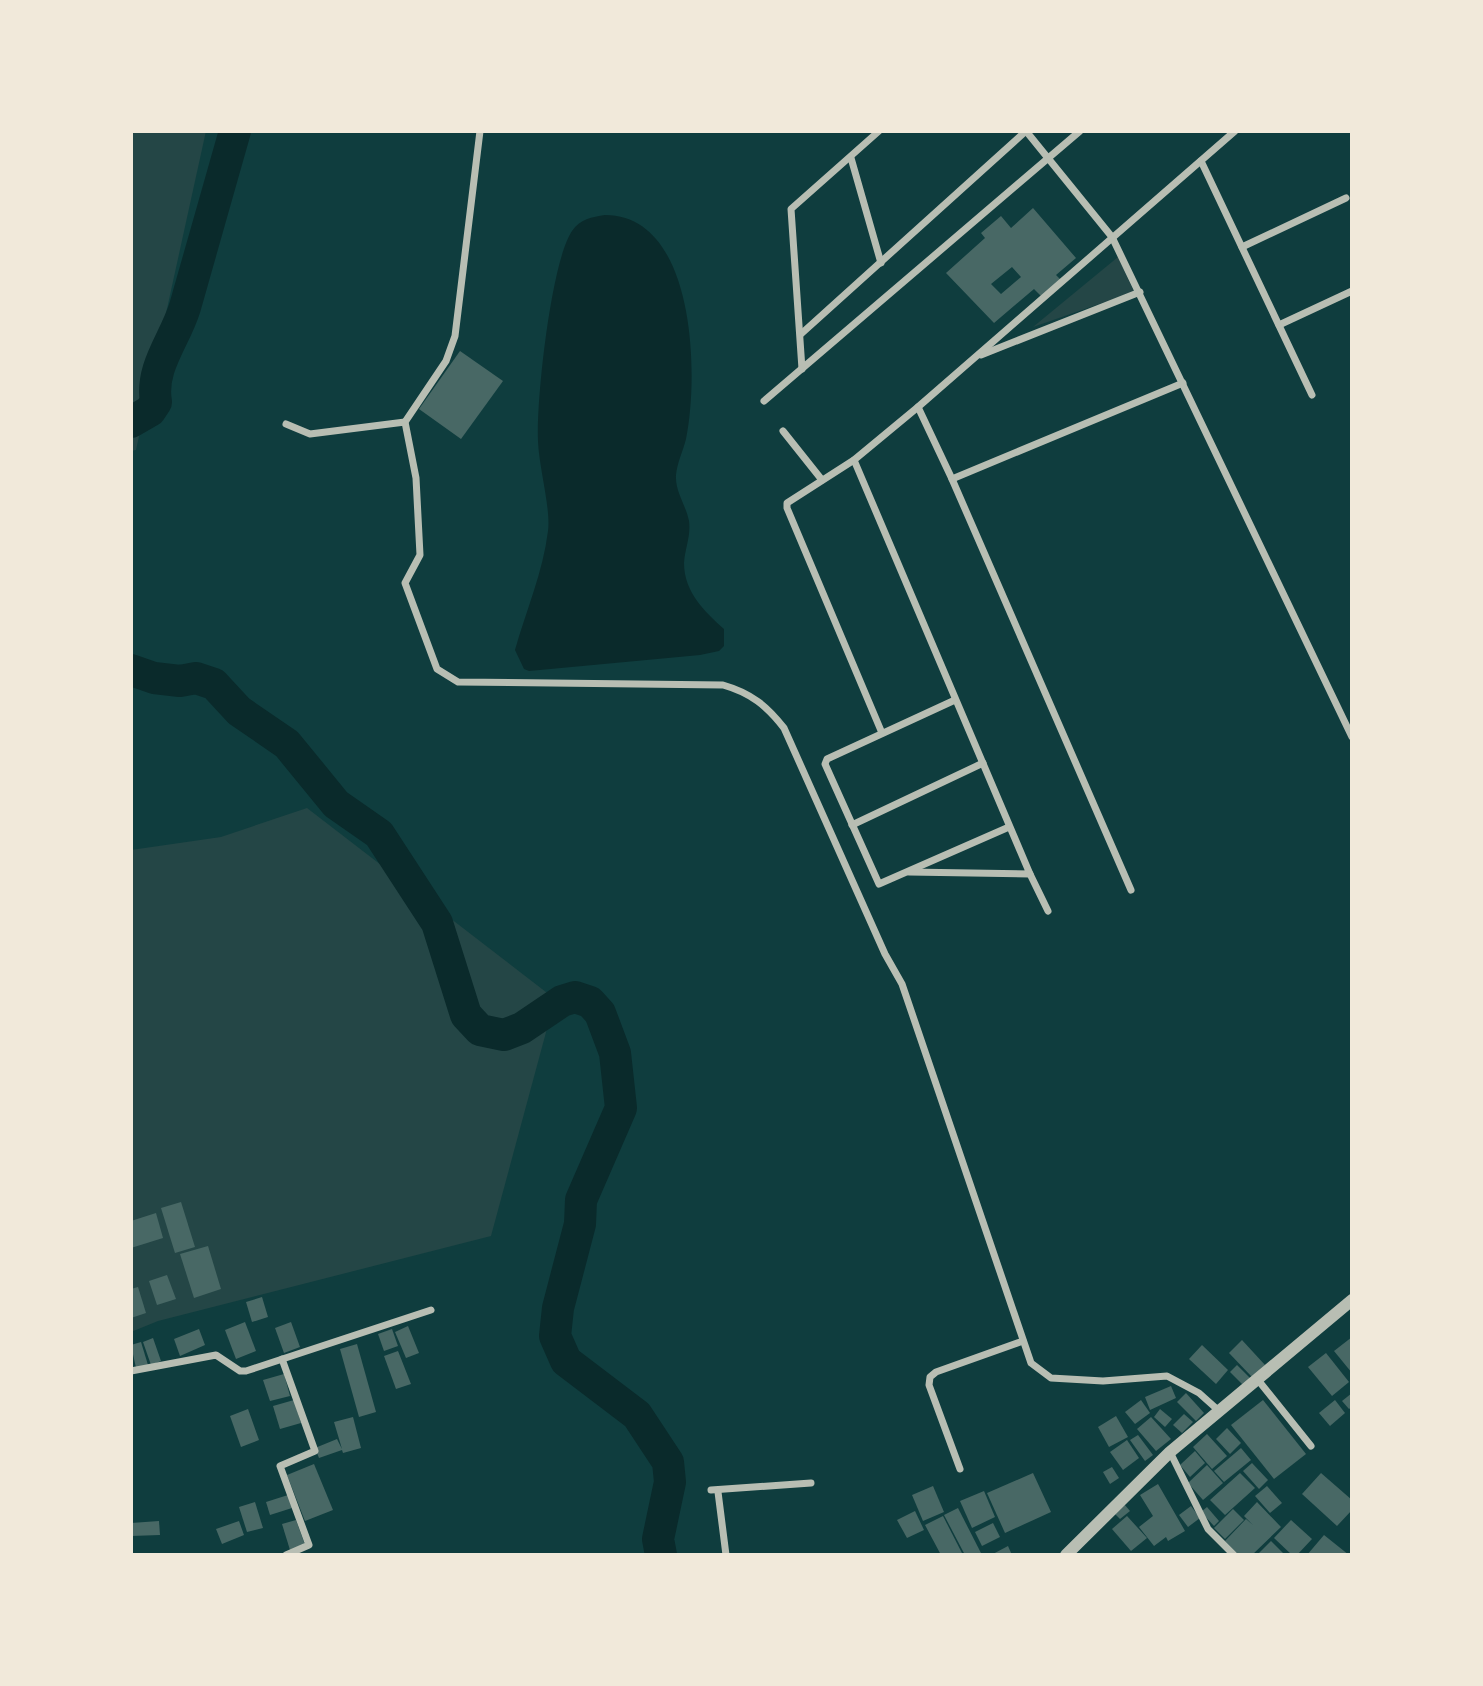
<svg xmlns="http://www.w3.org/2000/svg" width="1483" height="1686" font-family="Poppins,sans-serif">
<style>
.green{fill:#244646}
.water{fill:#0a2a2b}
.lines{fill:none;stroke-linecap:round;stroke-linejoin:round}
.river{stroke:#0a2a2b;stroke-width:32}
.building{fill:#486865;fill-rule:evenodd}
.minor{stroke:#b8beb3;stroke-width:7}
.tertiary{stroke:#b8beb3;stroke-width:12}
</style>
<rect width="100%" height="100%" fill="#0f3d3e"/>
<g class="green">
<polygon points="131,131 206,131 136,450 131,451"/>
<polygon points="1118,257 1134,292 1033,327"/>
<polygon points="307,808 555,999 491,1236 158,1321 131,1332 131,850 221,837"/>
</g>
<path class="water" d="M605 215C696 215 699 376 686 439 683 451 677 463 676 475 675 492 686 505 689 521 691 536 685 548 684 563 684 592 705 612 724 629V646L719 651 700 655 529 671 524 669 515 650C526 611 543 572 548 531 551 509 539 468 538 441 536 401 551 262 572 231 580 219 592 217 605 215Z"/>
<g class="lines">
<g class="river">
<path d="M131 422 150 411 156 402C150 367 175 340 185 307 202 248 218 190 235 131"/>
<polyline points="131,670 154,678 180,681 196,678 214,684 239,711 287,744 336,804 379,834 437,923 466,1015 480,1030 504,1035 522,1028 562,1001 575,997 590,1002 600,1013 615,1053 621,1108 581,1200 580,1224 558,1308 555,1336 566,1361 637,1415 668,1462 670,1482 658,1539 661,1555"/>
</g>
</g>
<g class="building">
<path d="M1033 208 1076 258 1056 275 1061 280 1041 296 1034 289 994 323 946 273 985 238 981 233 1001 216 1011 228ZM1012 267 1021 277 1001 294 991 284Z"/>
<polygon points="460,351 503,381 461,439 419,409"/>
<polygon points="181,1202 195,1247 175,1253 161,1208"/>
<polygon points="156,1213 163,1238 131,1248 131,1221"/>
<polygon points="208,1246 221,1289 194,1298 180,1254"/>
<polygon points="167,1275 176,1299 157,1305 149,1281"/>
<polygon points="138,1287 146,1313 131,1318 131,1289"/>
<polygon points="262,1297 268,1317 252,1322 246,1302"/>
<polygon points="245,1322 256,1351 236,1359 225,1330"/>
<polygon points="291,1322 300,1347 284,1353 275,1328"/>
<polygon points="408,1326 419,1353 406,1358 395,1332"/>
<polygon points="199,1329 205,1345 180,1356 174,1339"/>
<polygon points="392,1329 398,1346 384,1351 378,1334"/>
<polygon points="1352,1337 1352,1373 1334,1351"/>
<polygon points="153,1338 161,1361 151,1365 143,1342"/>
<polygon points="1242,1340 1265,1365 1252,1377 1229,1353"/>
<polygon points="141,1342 148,1365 136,1368 131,1345"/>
<polygon points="357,1344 376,1412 359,1417 340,1349"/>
<polygon points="1202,1345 1228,1370 1216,1384 1189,1359"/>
<polygon points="398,1351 411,1384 396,1389 384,1356"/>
<polygon points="1326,1353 1349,1382 1332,1396 1308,1367"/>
<polygon points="1237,1365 1250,1378 1243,1385 1230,1372"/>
<polygon points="284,1374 290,1396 270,1401 263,1380"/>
<polygon points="1171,1386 1176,1398 1150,1410 1145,1397"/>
<polygon points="1186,1393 1204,1413 1196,1421 1177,1402"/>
<polygon points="1352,1393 1352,1407 1349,1409 1342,1401"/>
<polygon points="294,1400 301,1423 280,1429 273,1406"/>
<polygon points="1141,1400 1150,1413 1135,1424 1125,1412"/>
<polygon points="1263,1400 1306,1454 1274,1479 1231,1425"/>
<polygon points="1335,1400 1345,1413 1330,1426 1319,1413"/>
<polygon points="248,1409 259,1440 241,1447 230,1416"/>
<polygon points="1160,1409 1172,1419 1165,1427 1154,1417"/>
<polygon points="1184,1414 1193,1422 1182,1433 1173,1425"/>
<polygon points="1116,1416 1128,1437 1109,1447 1098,1427"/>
<polygon points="353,1417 361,1448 343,1453 342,1450 319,1458 315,1448 337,1439 342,1449 334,1422"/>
<polygon points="1151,1417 1171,1439 1156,1451 1137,1429"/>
<polygon points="1227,1428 1241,1443 1230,1454 1216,1439"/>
<polygon points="1207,1434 1227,1456 1212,1469 1193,1447"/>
<polygon points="1138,1435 1153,1455 1145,1461 1130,1440"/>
<polygon points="1127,1440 1139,1458 1123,1470 1110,1452"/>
<polygon points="1241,1448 1251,1460 1224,1482 1214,1471"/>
<polygon points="1195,1451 1205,1463 1190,1477 1180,1465"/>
<polygon points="1252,1463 1268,1480 1259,1489 1243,1471"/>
<polygon points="314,1464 333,1510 305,1521 287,1475"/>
<polygon points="1207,1465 1223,1483 1203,1500 1188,1483"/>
<polygon points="1112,1467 1119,1478 1110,1484 1103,1472"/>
<polygon points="1033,1473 1051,1512 1005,1533 987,1493"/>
<polygon points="1240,1473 1255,1488 1225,1515 1210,1500"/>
<polygon points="1321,1473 1352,1500 1352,1510 1337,1526 1302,1494"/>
<polygon points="1158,1484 1185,1531 1168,1541 1166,1537 1154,1546 1139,1527 1153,1516 1140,1495"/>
<polygon points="933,1486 944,1512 923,1521 912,1495"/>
<polygon points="1267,1486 1282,1503 1270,1513 1255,1496"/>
<polygon points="984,1491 995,1517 972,1528 960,1501"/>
<polygon points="288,1495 292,1508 270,1515 266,1502"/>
<polygon points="255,1502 263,1528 247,1532 239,1507"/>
<polygon points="1257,1502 1281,1527 1252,1555 1239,1555 1225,1541 1246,1519 1253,1525 1244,1516"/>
<polygon points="1124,1504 1130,1511 1120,1519 1114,1513"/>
<polygon points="1191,1506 1200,1518 1188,1527 1179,1515"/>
<polygon points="1207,1507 1219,1521 1214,1526 1201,1512"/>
<polygon points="958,1508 982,1555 965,1555 944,1515"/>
<polygon points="1233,1509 1244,1520 1225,1539 1214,1528"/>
<polygon points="915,1511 924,1530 907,1538 897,1520"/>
<polygon points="943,1516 963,1555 941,1555 925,1525"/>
<polygon points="1127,1516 1147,1538 1131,1551 1112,1529"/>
<polygon points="296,1520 305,1545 290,1550 282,1524"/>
<polygon points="1291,1520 1312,1539 1297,1555 1292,1555 1274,1538"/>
<polygon points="159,1521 160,1535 131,1536 131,1523"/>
<polygon points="239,1521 244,1535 222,1544 216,1529"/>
<polygon points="993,1523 1000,1537 982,1546 975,1532"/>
<polygon points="1324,1535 1349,1555 1307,1555"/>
<polygon points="1271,1541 1285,1555 1257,1555"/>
<polygon points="1008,1546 1012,1555 991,1555"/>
</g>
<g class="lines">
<g class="minor">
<path d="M480 131 455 336 446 361 405 422 416 478 420 555 405 583 437 669 458 682 723 685C751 693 767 706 784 728L885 954 902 984 1031 1363 1051 1378 1103 1381 1167 1376 1199 1393 1218 1410"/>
<polyline points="1026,131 1112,237 1352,737"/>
<polyline points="851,158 881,263"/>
<polyline points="1201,161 1312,395"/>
<polyline points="1242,247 1346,198"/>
<polyline points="1279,325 1352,291"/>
<polyline points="801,334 1026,131"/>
<polyline points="981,355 1140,292"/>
<polyline points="802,369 791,209 879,131"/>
<polyline points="764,401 1080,131"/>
<polyline points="918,407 952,479 1183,383"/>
<polyline points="286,424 310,434 405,422"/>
<polyline points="783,431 822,480"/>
<polyline points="854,460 1030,874 909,872"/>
<polyline points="952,479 1131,890"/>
<polyline points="955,700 827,759 825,764 879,884 1009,827"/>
<polyline points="882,733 787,508 787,503 854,460 918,407 1235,131"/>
<polyline points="852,825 983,763"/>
<polyline points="1030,874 1048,911"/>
<polyline points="282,1359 315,1451 280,1466 309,1545 286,1555"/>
<polyline points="131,1371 216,1355 240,1371 246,1371 431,1310"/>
<polyline points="1258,1380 1311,1446"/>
<polyline points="1170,1452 1208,1529 1234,1555"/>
<polyline points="960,1469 929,1385 930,1377 936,1372 1023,1341"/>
<polyline points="711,1490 811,1483"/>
<polyline points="718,1492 726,1555"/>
</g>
<polyline class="tertiary" points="1066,1555 1170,1452 1352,1300"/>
</g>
<rect width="1483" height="1686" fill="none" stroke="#f1e9da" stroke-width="266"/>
</svg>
